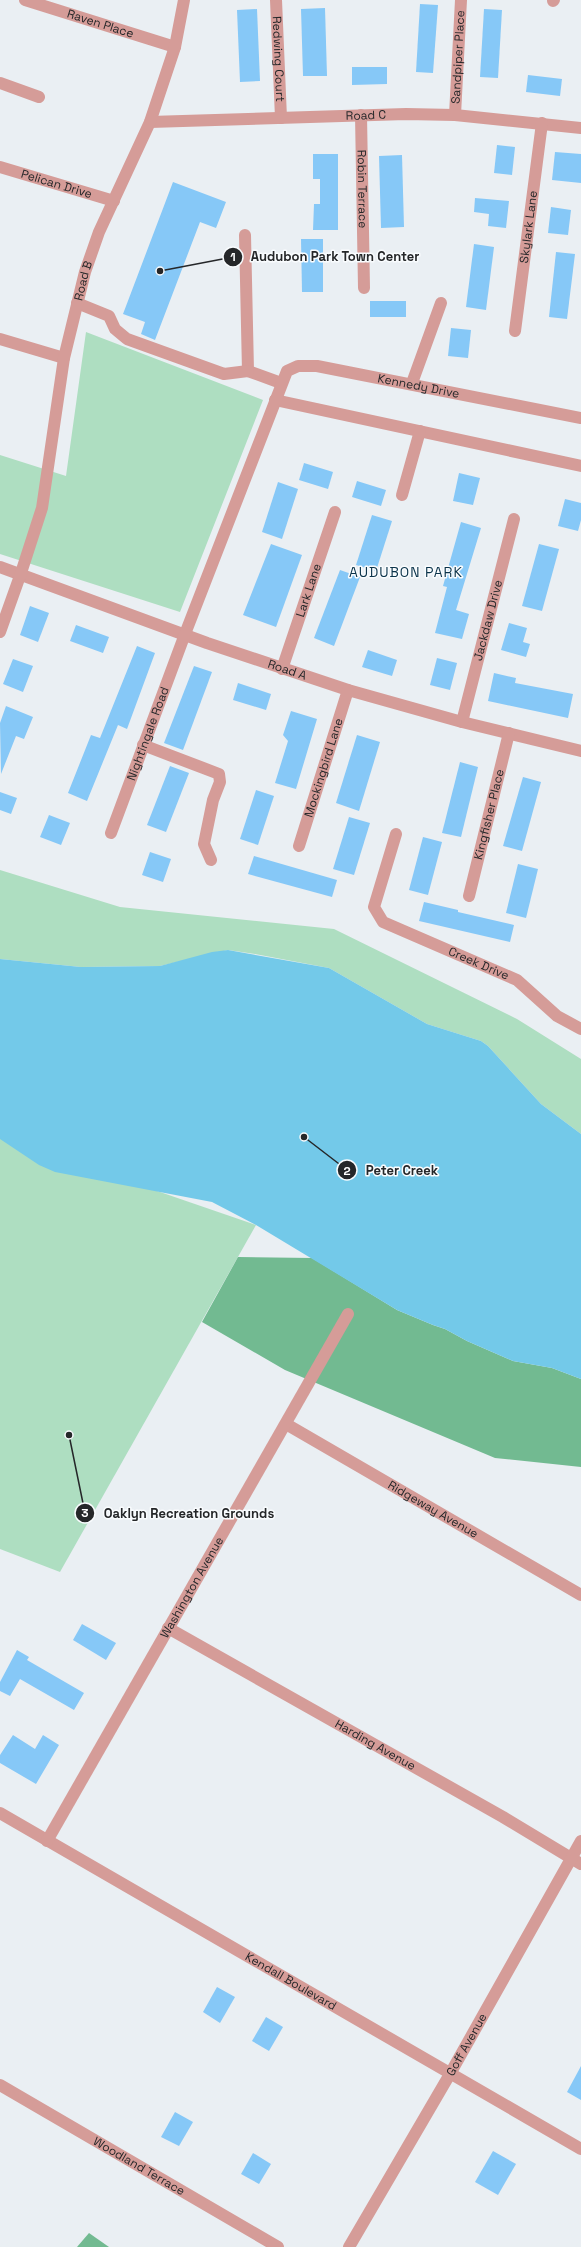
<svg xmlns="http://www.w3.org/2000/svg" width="581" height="2247" font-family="'Space Grotesk',sans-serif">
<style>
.green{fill:#aedec1}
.forest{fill:#72ba91}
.water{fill:#73c9e9}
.building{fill:#86c8f7}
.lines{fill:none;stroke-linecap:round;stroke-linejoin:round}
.minor{stroke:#d59c98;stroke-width:12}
.labels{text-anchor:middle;stroke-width:3;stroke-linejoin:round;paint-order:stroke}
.street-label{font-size:12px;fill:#252729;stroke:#f9fcfe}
.quarter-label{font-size:14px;letter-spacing:1px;fill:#0b334a;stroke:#f9fcfe}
.leader{fill:none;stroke:#252729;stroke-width:1.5}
.callout-dot{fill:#252729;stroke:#f9fcfe;stroke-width:1.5}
.mark-label{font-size:12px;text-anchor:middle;font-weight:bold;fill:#fff}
.callout-label{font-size:13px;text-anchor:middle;font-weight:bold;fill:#252729;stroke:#f9fcfe;stroke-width:3;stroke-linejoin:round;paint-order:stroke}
</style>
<rect width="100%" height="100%" fill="#eaeff3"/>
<g class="green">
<polygon points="86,332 263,400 180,612 0,554 0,455 66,476"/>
<polygon points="0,870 120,907 334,929 517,1019 581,1059 581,1134 541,1104 488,1046 481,1041 427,1024 329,968 255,954 228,950 160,966 81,967 0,959"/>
<polygon points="0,1137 256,1225 60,1572 0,1549"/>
</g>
<g class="forest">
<polygon points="238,1257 312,1258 397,1310 433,1325 445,1329 467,1341 513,1361 552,1368 581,1379 581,1467 495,1458 285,1370 202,1322"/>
<polygon points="89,2233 109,2247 77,2247"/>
</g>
<polygon class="water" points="228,950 329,968 427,1024 481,1041 488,1046 541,1104 581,1134 581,1379 552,1368 513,1361 467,1341 445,1329 433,1325 397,1310 256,1225 212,1202 55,1172 39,1165 0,1139 0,959 81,967 160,966 212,952"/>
<g class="building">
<polygon points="420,4 438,5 433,73 416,72"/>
<polygon points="325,8 327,76 303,76 301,9"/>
<polygon points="257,9 260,81 240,82 237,10"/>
<polygon points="484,9 502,10 498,78 480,77"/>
<polygon points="352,67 387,67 387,84 352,85"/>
<polygon points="528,75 562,79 560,96 526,92"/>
<polygon points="497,145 515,147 512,175 494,173"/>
<polygon points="555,152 581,154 581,183 552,180"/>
<polygon points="313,154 338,154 338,230 313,230 314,204 320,204 320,179 313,179"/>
<polygon points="402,155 404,227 381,228 379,156"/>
<polygon points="173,182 226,202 216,228 200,222 155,340 141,334 145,322 123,314"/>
<polygon points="475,198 509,201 506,228 488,226 489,214 474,212"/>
<polygon points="551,207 571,210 568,235 548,233"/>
<polygon points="301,239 323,239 323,292 302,292"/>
<polygon points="474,244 494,247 486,310 466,307"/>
<polygon points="556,252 575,254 567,319 549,317"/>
<rect x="370" y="301" width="36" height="16"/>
<polygon points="451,328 471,330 468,358 448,356"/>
<polygon points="304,463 333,472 328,489 299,480"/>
<polygon points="459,473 480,478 473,505 453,501"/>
<polygon points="357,481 386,490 381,506 352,497"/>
<polygon points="278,482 298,489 282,539 262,532"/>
<polygon points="565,499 581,503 581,520 578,531 558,526"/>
<polygon points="372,515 392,521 376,571 356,565"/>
<polygon points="461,522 481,528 456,610 469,614 462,639 435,633 447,587 443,586"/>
<polygon points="271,544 302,555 276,627 243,615"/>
<polygon points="539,544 559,549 542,611 522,606"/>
<polygon points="340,570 360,577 334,646 314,638"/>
<polygon points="30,606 49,613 38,642 20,635"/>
<polygon points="509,623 527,628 523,642 530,644 526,657 501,650"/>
<polygon points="76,625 109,637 103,653 70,641"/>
<polygon points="137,646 155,653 127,729 118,725 87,801 68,793 91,735 100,738"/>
<polygon points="368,650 397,660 392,676 362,667"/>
<polygon points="437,658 457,663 450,690 430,685"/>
<polygon points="13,659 33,666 23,692 3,684"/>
<polygon points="194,666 212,672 183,750 164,743"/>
<polygon points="494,673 516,678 515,683 573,694 568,718 488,701"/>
<polygon points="238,683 271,694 266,710 233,700"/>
<polygon points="6,706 33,717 24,739 16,736 1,774 0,723"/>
<polygon points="291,711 317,719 296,789 275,783 288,741 283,735"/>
<polygon points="357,735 380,742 359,811 336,803"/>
<polygon points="460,762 478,767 461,837 442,833"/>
<polygon points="170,766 189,773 166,832 147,825"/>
<polygon points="523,777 541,782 522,851 503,846"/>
<polygon points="256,790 274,796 258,845 240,839"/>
<polygon points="0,792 17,798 11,814 0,810"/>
<polygon points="49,815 70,823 61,845 40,837"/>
<polygon points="349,817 370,823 354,875 333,869"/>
<polygon points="423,837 442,842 428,895 409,890"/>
<polygon points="150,852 171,859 163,882 142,875"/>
<polygon points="254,856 337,880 332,897 248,874"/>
<polygon points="518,864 538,869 526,918 506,913"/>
<polygon points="424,902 458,910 458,912 514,925 510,942 419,921"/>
<polygon points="82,1624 116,1643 106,1660 73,1640"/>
<polygon points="17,1650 29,1657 27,1660 84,1693 74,1710 20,1679 10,1696 0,1691 0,1682"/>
<polygon points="13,1735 35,1749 43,1735 59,1745 36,1784 0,1763 0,1755"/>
<polygon points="217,1987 235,1997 220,2023 203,2012"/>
<polygon points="266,2017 283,2027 269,2051 252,2041"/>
<polygon points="581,2066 581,2100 567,2092"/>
<polygon points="175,2112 193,2122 179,2146 161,2137"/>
<polygon points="493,2151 516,2164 498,2195 475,2182"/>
<polygon points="253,2153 271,2164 259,2184 241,2174"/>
</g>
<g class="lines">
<g class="minor">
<path id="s1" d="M25 0 175 47"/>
<path id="s2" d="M276 0 281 118"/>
<polyline points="553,1 554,0"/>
<polyline points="0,83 39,97"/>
<path id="s3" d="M361 115 364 288"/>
<path id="s4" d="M455 115 461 0"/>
<path id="s5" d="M150 122 406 114 455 115 581 128"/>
<path id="s6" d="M0 167 114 201"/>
<polyline points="245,235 248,371 281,383"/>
<polyline points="77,303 109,316 115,329 127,339 224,374 248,371"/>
<path id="s7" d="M515 331 542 123"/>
<polyline points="0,339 64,358"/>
<polyline points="412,383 441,303"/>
<polyline points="275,400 581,466"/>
<polyline points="402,495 420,431"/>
<path id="s8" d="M0 567 207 643 348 690 462 722 581 751"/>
<path id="s9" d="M0 632 21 573 42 508 64 358 85 272 99 232 150 122 175 47 184 0"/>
<path id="s10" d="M282 669 335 512"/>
<path id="s11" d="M462 722 514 519"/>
<polyline points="143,745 219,774 220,782 213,800 204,844 211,860"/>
<path id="s12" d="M111 833 185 634 287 371 298 366H317L581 418"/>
<path id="s13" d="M396 834 374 907 383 922 517 980 557 1016 581 1029"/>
<path id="s14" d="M299 846 348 690"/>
<path id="s15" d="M469 896 509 733"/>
<path id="s16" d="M286 1424 581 1595"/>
<path id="s17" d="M168 1628 503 1817 581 1864"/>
<path id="s18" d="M0 1813 581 2149"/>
<path id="s19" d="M47 1841 348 1314"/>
<path id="s20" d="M0 2085 278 2247"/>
<path id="s21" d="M349 2247 450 2074 581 1841"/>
</g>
</g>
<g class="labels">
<g class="street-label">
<text dy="4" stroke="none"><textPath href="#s1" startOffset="79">Raven Place</textPath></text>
<text dy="4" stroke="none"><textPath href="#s4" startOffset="58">Sandpiper Place</textPath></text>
<text dy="4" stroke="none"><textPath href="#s2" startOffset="59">Redwing Court</textPath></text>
<text dy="4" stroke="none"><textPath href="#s5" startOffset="216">Road C</textPath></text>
<text dy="4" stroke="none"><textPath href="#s6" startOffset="59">Pelican Drive</textPath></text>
<text dy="4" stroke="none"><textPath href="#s3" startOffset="74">Robin Terrace</textPath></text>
<text dy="4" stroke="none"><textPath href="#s7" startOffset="105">Skylark Lane</textPath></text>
<text dy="4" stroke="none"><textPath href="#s9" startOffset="362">Road B</textPath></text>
<text dy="4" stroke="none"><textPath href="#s12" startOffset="629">Kennedy Drive</textPath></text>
<text dy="4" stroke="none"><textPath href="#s10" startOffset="83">Lark Lane</textPath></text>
<text dy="4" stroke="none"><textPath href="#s11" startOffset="105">Jackdaw Drive</textPath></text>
<text dy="4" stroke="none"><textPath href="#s8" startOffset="305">Road A</textPath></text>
<text dy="4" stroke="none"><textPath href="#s12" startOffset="106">Nightingale Road</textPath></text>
<text dy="4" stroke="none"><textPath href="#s14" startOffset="82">Mockingbird Lane</textPath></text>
<text dy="4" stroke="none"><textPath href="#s15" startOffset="84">Kingfisher Place</textPath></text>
<text dy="4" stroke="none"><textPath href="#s13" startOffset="198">Creek Drive</textPath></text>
<text dy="4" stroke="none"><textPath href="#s16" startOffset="170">Ridgeway Avenue</textPath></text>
<text dy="4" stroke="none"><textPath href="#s19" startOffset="292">Washington Avenue</textPath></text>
<text dy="4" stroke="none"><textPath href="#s17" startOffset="238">Harding Avenue</textPath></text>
<text dy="4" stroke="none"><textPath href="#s18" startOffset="336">Kendall Boulevard</textPath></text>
<text dy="4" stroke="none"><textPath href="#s21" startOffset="234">Goff Avenue</textPath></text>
<text dy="4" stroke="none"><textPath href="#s20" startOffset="161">Woodland Terrace</textPath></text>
</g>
<g class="quarter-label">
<text x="406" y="577">AUDUBON PARK</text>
</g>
</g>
<path class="leader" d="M160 271L233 257M304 1137L347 1170M69 1435L85 1513"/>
<g class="callout-dot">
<circle cx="160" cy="271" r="4"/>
<circle cx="304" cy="1137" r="4"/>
<circle cx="69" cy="1435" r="4"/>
<circle cx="233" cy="257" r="10"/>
<circle cx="347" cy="1170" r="10"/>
<circle cx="85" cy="1513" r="10"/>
</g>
<g class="mark-label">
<text x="233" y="261">1</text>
<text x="347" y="1175">2</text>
<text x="85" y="1517">3</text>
</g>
<g class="callout-label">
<text x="335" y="261">Audubon Park Town Center</text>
<text x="402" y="1175">Peter Creek</text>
<text x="189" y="1518">Oaklyn Recreation Grounds</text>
</g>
</svg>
